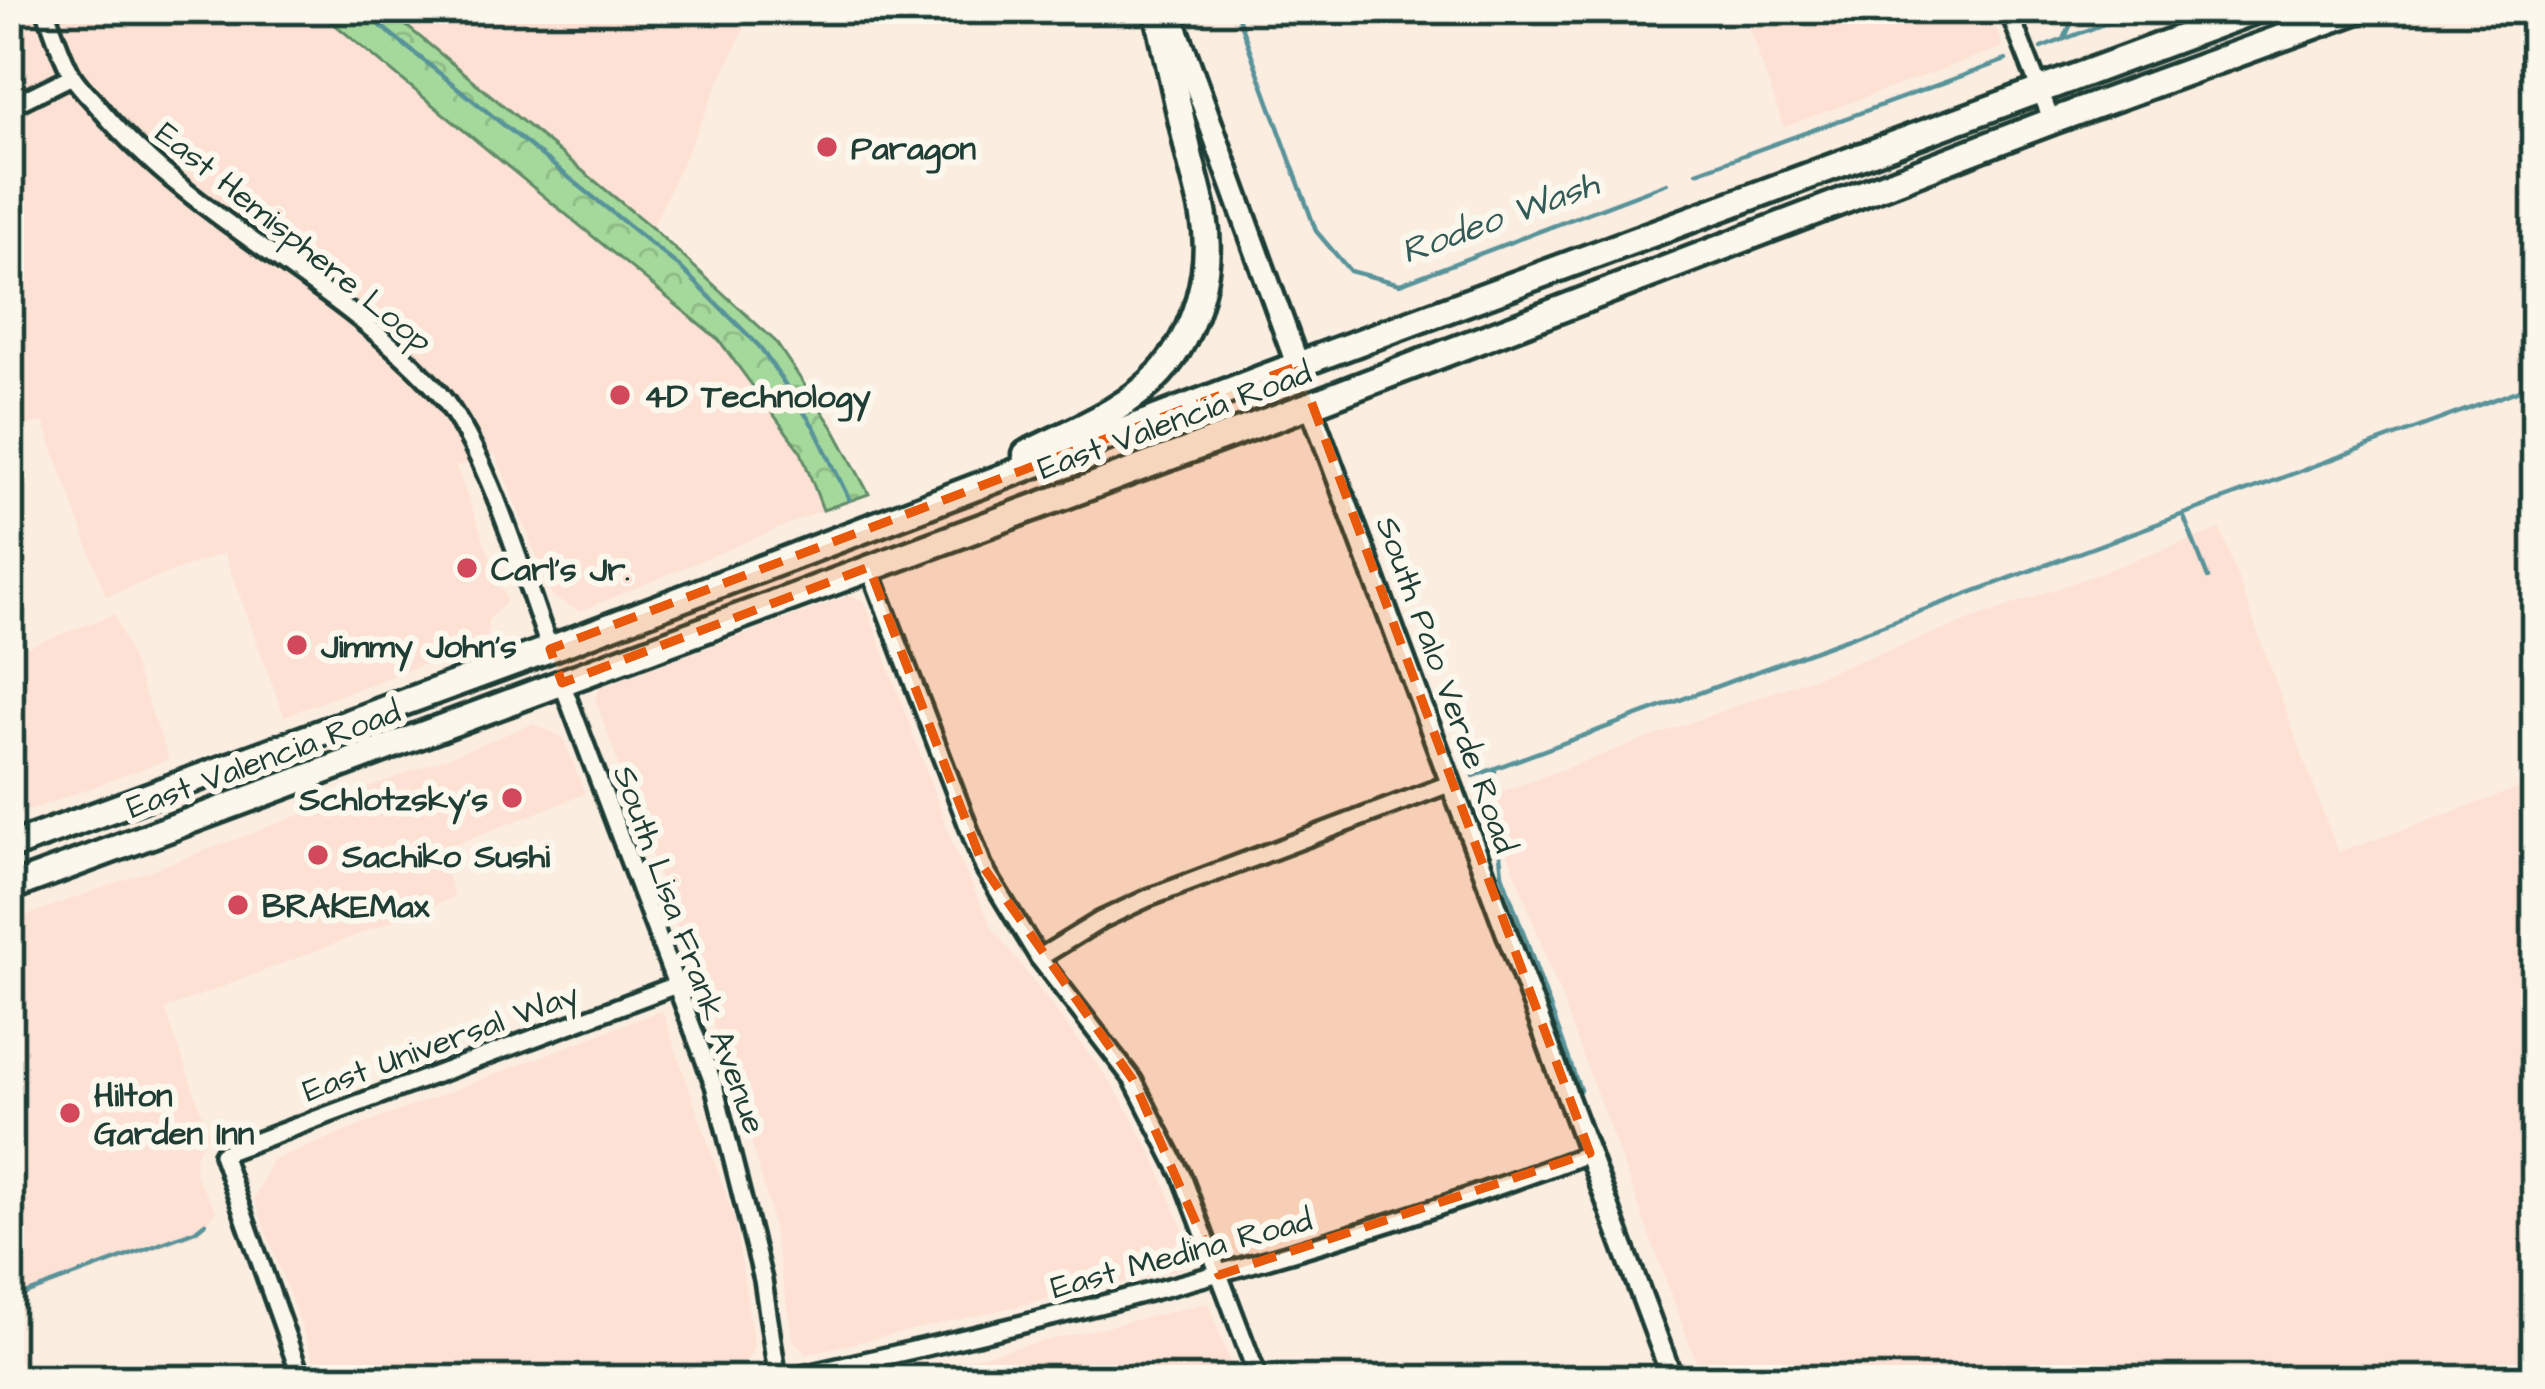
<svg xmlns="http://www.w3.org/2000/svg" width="2545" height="1389" font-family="'Architects Daughter',sans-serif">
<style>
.built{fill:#fde1d4}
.forest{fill:url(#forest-crowns);stroke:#628b68;stroke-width:3}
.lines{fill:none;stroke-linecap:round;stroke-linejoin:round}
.stream{stroke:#59939a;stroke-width:4.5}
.minor-casing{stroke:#1f3d34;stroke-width:24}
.tertiary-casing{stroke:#1f3d34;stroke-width:27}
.secondary-casing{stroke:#1f3d34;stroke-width:30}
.primary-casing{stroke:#1f3d34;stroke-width:33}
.minor{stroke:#fbf7ec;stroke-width:15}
.tertiary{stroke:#fbf7ec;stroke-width:18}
.secondary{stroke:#fbf7ec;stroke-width:21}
.primary{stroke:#fbf7ec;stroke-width:24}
.marked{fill:#e8590c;fill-opacity:0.2;stroke:#e8590c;stroke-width:9;stroke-dasharray:24 15;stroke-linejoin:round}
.poi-dot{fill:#d1495b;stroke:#fbf7ec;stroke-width:4.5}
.labels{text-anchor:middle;stroke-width:12;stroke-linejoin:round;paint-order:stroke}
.poi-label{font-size:33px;font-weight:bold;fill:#1f3d34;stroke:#fbf7ec;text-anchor:start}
.street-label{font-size:33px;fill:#1f3d34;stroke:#fbf7ec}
.water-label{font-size:36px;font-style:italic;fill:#325a56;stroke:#fbf7ec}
</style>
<defs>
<pattern id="forest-crowns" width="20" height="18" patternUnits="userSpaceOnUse" patternTransform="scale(3)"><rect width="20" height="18" fill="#a5d99b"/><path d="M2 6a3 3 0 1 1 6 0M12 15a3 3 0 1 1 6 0" fill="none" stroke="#8ebb86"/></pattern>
</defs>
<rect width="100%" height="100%" fill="#fcede1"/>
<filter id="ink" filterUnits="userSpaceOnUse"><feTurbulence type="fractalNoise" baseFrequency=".00833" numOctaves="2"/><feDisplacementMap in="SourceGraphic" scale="24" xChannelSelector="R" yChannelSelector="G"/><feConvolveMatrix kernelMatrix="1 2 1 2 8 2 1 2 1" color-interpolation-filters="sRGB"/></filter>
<g filter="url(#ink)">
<g class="built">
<polygon points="9,9 316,9 719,340 801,452 823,510 580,611 553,597 495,453 456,467 507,601 488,620 487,641 284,716 224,553 106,596 43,421 9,432"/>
<polygon points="386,9 753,9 652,228"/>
<polygon points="1742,9 1989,9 2003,47 1784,127"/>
<polygon points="2220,529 2338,853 2536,782 2536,1380 1703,1380 1487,797"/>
<polygon points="851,595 865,602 955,850 993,929 1114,1087 1152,1153 1191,1249 1181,1269 806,1354 793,1339 768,1201 739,1097 595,699 601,687"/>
<polygon points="115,614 169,759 9,818 9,654"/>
<polygon points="533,724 563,737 585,794 438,851 455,897 165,1009 209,1134 197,1151 195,1163 196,1177 216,1211 200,1233 9,1303 9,922 250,834"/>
<polygon points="662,1010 735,1221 754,1348 744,1364 682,1380 321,1380 254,1199 272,1160"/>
<polygon points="1208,1303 1237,1380 878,1380"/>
</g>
<polygon class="forest" points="316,9 386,9 652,228 775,341 834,429 869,494 823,510 801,452 719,340"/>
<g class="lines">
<g class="stream">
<polyline points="360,9 681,268 759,346 814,427 849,499"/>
<polyline points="1235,9 1316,231 1350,271 1400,284 1667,183"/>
<polyline points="2064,9 2070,26 2065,37"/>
<polyline points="2041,48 2143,9"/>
<polyline points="1697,172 2006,60"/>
<polyline points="2184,517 2208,578"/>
<polyline points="1474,776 2536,384"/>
<polyline points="1490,811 1488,786 1495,771"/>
<polyline points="1498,836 1502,874 1580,1090"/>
<polyline points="9,1300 195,1231 205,1223"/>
</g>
<g class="minor-casing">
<g id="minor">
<path d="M45 9C54 31 61 57 73 77 81 89 93 100 102 111 194 220 336 282 431 384 487 443 521 572 550 649"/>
<polyline points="2008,9 2052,121"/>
<polyline points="9,107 72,76"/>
<polyline points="869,567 984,868 1039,958 1133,1080 1182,1176 1259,1380"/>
<polyline points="562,683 714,1085 763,1280 778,1380"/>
<polyline points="1039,958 1101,920 1148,898 1449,784"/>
<polyline points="302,1380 222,1154 679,984"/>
<path d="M779 1380C1054 1320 1326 1253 1590 1153"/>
</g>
</g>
<g class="tertiary-casing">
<polyline id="tertiary" points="1310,405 1673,1380"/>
</g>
<g class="secondary-casing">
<polyline id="secondary" points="1169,9 1298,366"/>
</g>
<g class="primary-casing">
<g id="primary">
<path d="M1026 454C1071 431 1125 412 1160 373 1195 334 1214 269 1204 217 1200 193 1192 169 1187 145 1177 100 1167 54 1157 9"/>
<polyline points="9,847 550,649 1268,376 2259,9"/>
<polyline points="9,888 1310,405 2052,121 2361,9"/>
</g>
</g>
<use href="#minor" class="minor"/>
<use href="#tertiary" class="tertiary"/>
<use href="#secondary" class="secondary"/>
<use href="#primary" class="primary"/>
</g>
</g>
<path class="marked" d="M1298 366 1590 1153 1219 1275 1133 1080 984 868 869 567 562 683 550 649Z"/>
<g class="poi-dot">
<circle cx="827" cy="147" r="12"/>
<circle cx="620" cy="395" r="12"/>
<circle cx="467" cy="568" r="12"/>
<circle cx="297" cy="645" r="12"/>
<circle cx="512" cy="798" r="12"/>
<circle cx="318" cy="855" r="12"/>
<circle cx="238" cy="905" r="12"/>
<circle cx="70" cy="1113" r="12"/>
</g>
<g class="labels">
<g class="poi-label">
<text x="851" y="159">Paragon</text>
<text x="644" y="407">4D Technology</text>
<text x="491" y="580">Carl's Jr.</text>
<text x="321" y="657">Jimmy John's</text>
<text x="488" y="810" text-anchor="end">Schlotzsky's</text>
<text x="342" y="867">Sachiko Sushi</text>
<text x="262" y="917">BRAKEMax</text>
<text x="94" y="1106">Hilton<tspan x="94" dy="38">Garden Inn</tspan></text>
</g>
<g class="street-label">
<text transform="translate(295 236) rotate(39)" y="12">East Hemisphere Loop</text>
<text transform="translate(1174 419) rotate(-20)" y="12">East Valencia Road</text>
<text transform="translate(1448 684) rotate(70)" y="12">South Palo Verde Road</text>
<text transform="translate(263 758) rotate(-20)" y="12">East Valencia Road</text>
<text transform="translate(691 949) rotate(70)" y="12">South Lisa Frank Avenue</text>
<text transform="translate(440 1041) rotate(-20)" y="12">East Universal Way</text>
<text transform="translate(1181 1252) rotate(-15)" y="12">East Medina Road</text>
</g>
<g class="water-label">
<text transform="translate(1499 216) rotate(-20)" y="13">Rodeo Wash</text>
</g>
</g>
<rect width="2545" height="1389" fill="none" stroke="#fbf7ec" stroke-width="48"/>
<rect x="24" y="24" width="2497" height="1341" fill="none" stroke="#1f3d34" stroke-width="4.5" filter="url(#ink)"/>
</svg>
